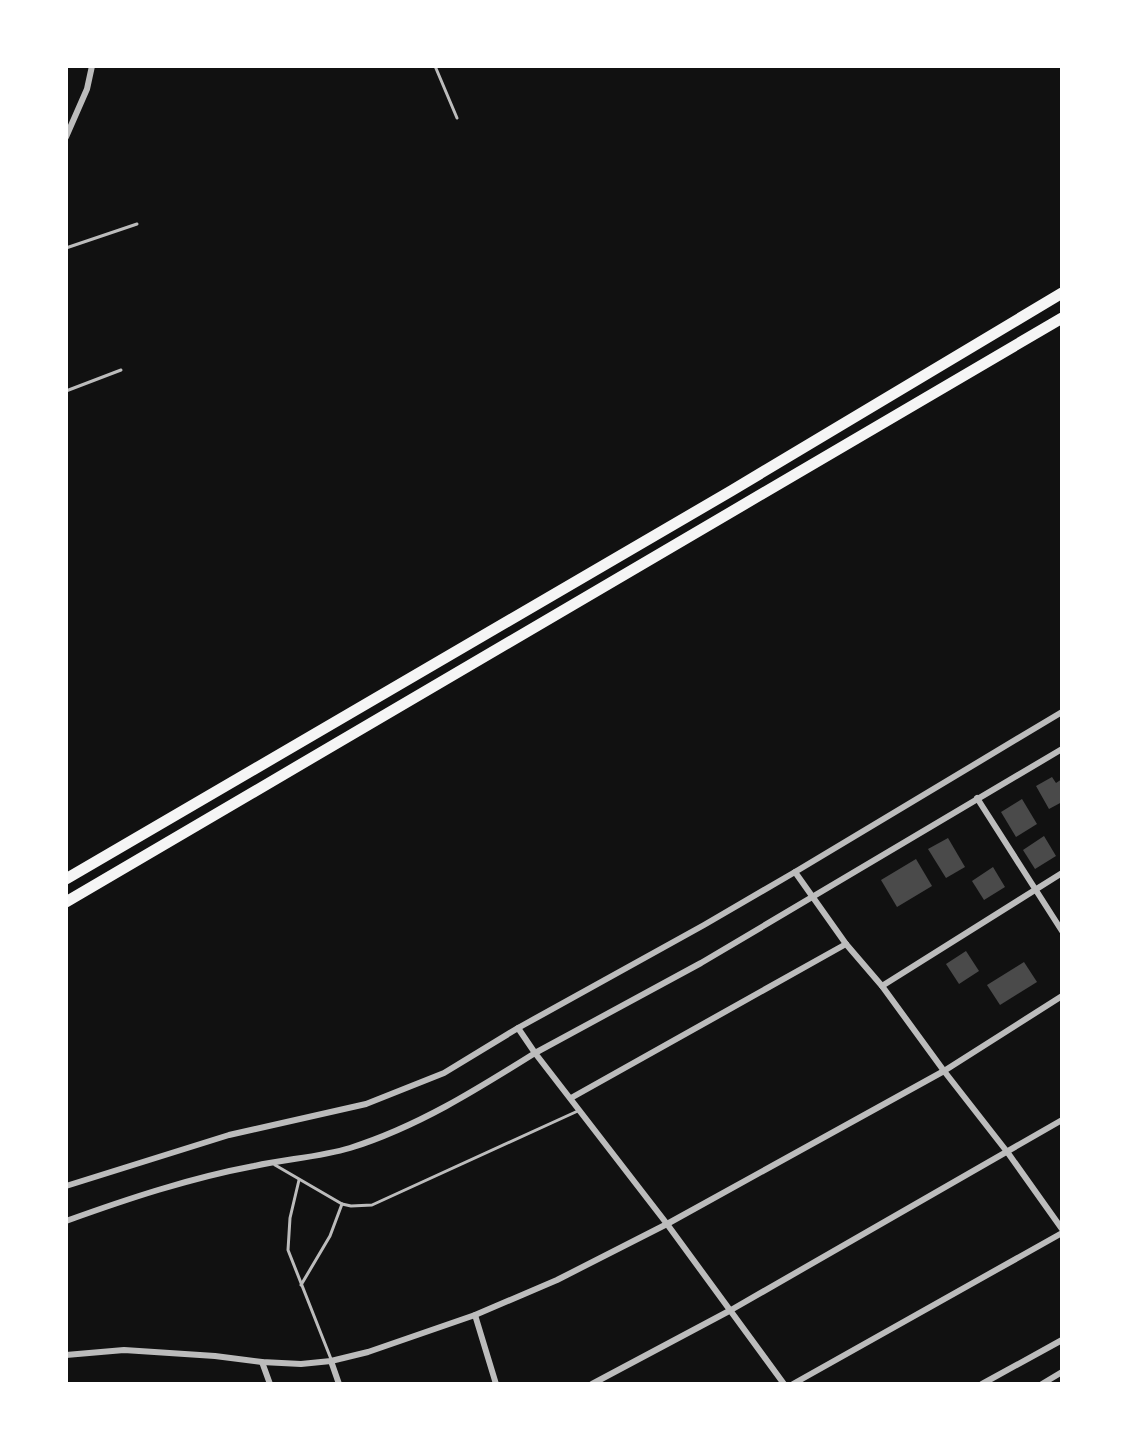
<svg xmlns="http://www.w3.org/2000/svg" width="1128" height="1450" font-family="'Zilla Slab',serif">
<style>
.building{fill:#4a4a4a}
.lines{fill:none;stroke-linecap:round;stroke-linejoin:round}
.service{stroke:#bcbcbc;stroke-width:3}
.minor{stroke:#bcbcbc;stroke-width:6}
.trunk{stroke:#f5f5f5;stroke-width:11}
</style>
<rect width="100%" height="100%" fill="#111"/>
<g class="building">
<polygon points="1052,777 1056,783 1062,779 1062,802 1049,809 1036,786"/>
<polygon points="1022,799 1037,824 1016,837 1001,812"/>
<polygon points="1044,836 1056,856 1035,869 1023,850"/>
<polygon points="948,838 965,867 946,878 928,849"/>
<polygon points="916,859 932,886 897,907 881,880"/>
<polygon points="993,867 1005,887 984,900 972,881"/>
<polygon points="966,951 979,971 959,984 946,964"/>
<polygon points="1024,962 1037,982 1000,1005 987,985"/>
</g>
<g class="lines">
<g class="service">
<polyline points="435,66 457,118"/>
<polyline points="66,248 137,224"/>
<polyline points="66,391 121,370"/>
<polyline points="275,1165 342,1204 351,1206 372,1205 580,1110"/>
<polyline points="299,1180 290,1218 288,1250 331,1359"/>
<polyline points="301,1285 330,1236 342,1204"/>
</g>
<g class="minor">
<polyline points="66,137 87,89 92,66"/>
<polyline points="1062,712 795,872 846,944 882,986 944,1071 1008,1153 1062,1229"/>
<polyline points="977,798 1062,931"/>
<polyline points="882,986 1062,873"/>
<polyline points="518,1028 704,925 795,872"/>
<polyline points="571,1098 846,944"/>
<path d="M66 1186 229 1135 366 1104 444 1073 518 1028 535 1053C476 1090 417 1127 350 1148 320 1157 286 1159 254 1166 190 1178 127 1199 66 1221"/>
<polyline points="475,1315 496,1384"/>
<polyline points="66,1355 124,1350 215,1356 262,1362 301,1364 331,1361 368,1352 475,1315 557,1280 667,1224 944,1071 1062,996"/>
<polyline points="331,1361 339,1384"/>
<polyline points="262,1362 270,1384"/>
<polyline points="592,1384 731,1310 1062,1120"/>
<polyline points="784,1384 667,1224 535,1053 701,963 1062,749"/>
<polyline points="793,1384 1062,1233"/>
<polyline points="982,1384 1062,1340"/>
<polyline points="1042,1384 1062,1372"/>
</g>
<g class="trunk">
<polyline points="66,879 731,491 1062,293"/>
<polyline points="66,902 1062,318"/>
</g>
</g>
<rect width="1128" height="1450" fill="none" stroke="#ffffff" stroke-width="136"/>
</svg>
